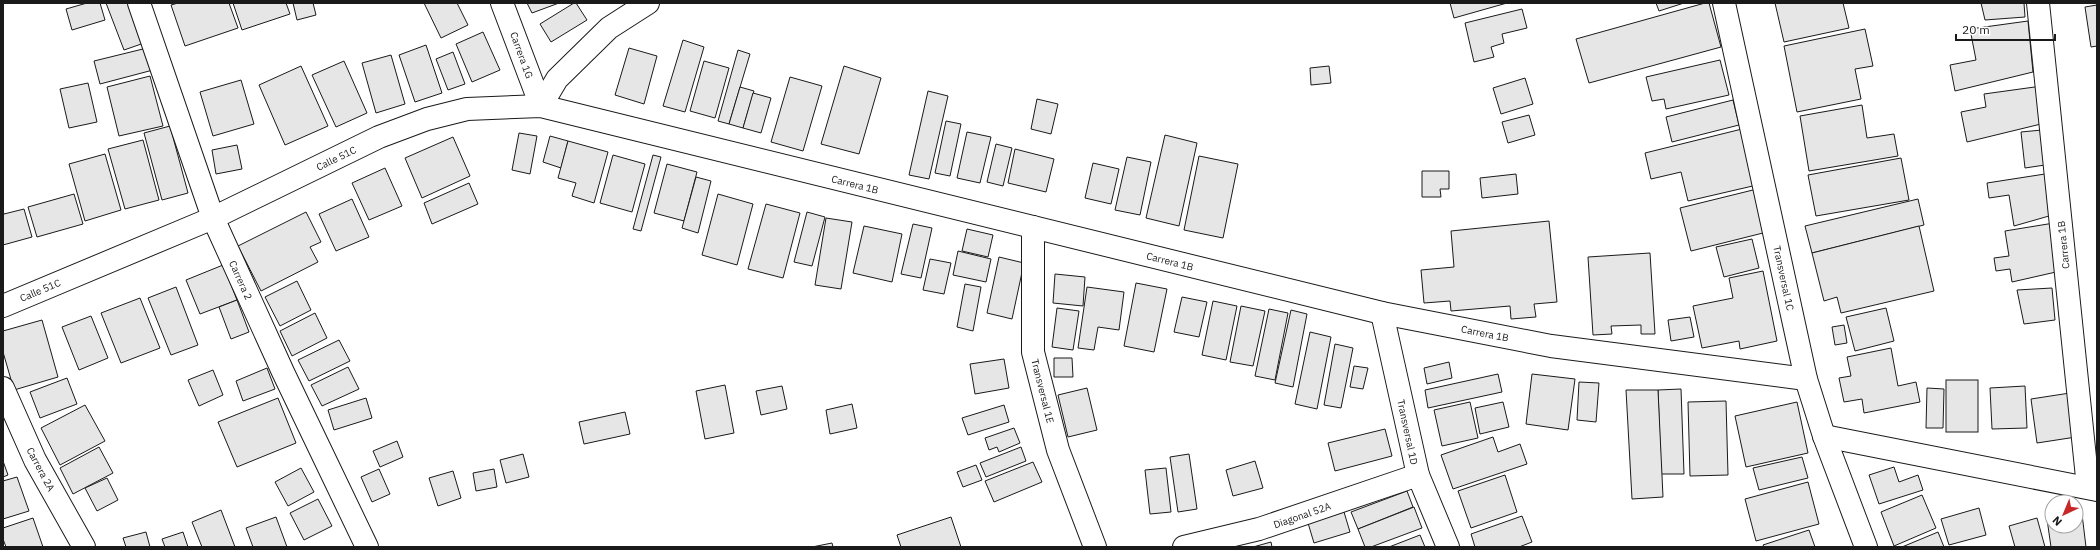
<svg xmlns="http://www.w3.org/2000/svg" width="2100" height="550" font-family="'IBM Plex Sans',sans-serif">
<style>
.building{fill:#e6e6e6;stroke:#1a1a1a}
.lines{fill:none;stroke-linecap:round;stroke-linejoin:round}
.minor-casing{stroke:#1a1a1a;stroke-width:24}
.minor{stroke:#fff;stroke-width:22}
.labels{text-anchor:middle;stroke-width:3;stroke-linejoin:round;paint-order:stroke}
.street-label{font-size:10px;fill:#1a1a1a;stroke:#fff}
</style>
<rect width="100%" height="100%" fill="#fff"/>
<g class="building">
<polygon points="87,3 100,3 105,20 72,30 66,9"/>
<polygon points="106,3 133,3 147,42 124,50"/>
<polygon points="178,3 229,3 238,28 185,46 171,5"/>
<polygon points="233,3 286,3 290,14 242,30"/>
<polygon points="293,3 313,3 316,15 297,20"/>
<polygon points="424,3 457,3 468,25 441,38"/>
<polygon points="527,3 559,3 532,13"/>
<polygon points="574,3 576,3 587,20 551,42 540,24"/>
<polygon points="1450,3 1507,3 1454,18"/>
<polygon points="1656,3 1684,3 1659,11"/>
<polygon points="1705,3 1709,3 1721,47 1589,83 1576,39"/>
<polygon points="1775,3 1843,3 1849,28 1784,42"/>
<polygon points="1981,3 2024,3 2025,17 1985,20"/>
<polygon points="2097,5 2097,46 2091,47 2085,7"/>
<polygon points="1522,9 1527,28 1502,34 1504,43 1491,47 1494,57 1474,62 1465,23"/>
<polygon points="2028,21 2033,72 1955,91 1950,65 1976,60 1970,29"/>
<polygon points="1865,29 1873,66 1855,69 1861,99 1797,112 1784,46"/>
<polygon points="483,32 500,70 472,82 456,44"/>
<polygon points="683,40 704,47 685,112 663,106"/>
<polygon points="426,45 442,93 415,102 399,55"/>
<polygon points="147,48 153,70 100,84 94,61"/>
<polygon points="629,48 657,56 644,104 615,95"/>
<polygon points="738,50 750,54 729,124 718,121"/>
<polygon points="453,52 465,84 448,90 436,59"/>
<polygon points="391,55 405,104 376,113 362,63"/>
<polygon points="1720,60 1729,95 1666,109 1664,99 1652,101 1646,77"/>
<polygon points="344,61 367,113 336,127 312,75"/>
<polygon points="704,61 729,68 715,118 690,111"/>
<polygon points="301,66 328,126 285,145 259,85"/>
<polygon points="844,66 881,78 859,154 821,144"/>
<polygon points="1329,66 1331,83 1311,85 1310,68"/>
<polygon points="150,76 163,126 119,136 107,87"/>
<polygon points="790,77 822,86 803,151 771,142"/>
<polygon points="1525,78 1533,104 1501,114 1493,88"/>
<polygon points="241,80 254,124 213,136 200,92"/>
<polygon points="88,83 97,122 69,128 60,89"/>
<polygon points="2042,86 2041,124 1967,142 1961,112 1986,107 1984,94"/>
<polygon points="740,87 754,91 743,128 729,124"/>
<polygon points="928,91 948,96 929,179 909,175"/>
<polygon points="753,93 771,98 761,133 743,128"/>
<polygon points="1037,99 1058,104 1051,134 1031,129"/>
<polygon points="1733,100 1739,125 1672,142 1666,117"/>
<polygon points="1862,105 1867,138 1894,134 1898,156 1809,171 1800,116"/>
<polygon points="1529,115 1535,135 1508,143 1502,122"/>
<polygon points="946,121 961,124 950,176 935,173"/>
<polygon points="170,126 188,193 162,200 144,133"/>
<polygon points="1742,129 1757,185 1688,201 1681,172 1651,179 1645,153"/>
<polygon points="2042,130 2045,165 2025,168 2021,132"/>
<polygon points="967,132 991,137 980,183 957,178"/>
<polygon points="519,133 537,136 530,174 512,170"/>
<polygon points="1165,135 1197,143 1179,226 1146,218"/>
<polygon points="550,136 568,141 561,168 543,162"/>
<polygon points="453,137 470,176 422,198 405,158"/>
<polygon points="143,140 159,200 125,209 108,149"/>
<polygon points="568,141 608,152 594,203 572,196 576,183 558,178"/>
<polygon points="996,144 1012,148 1003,186 987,182"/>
<polygon points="237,145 242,169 216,174 212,150"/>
<polygon points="1015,149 1054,159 1046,192 1008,183"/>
<polygon points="105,154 121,210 85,221 69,164"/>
<polygon points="613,155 645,164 632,212 600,203"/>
<polygon points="653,155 661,157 641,231 633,229"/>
<polygon points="1199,156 1238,164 1223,238 1184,230"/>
<polygon points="1127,157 1151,162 1140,215 1115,210"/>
<polygon points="1901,158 1909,200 1816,216 1808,175"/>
<polygon points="1093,163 1119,169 1111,204 1085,198"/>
<polygon points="667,164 697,172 684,221 654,213"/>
<polygon points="385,168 402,206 369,220 352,183"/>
<polygon points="1422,171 1449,171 1449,189 1440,189 1441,197 1422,197"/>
<polygon points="1516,174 1518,194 1482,198 1480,178"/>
<polygon points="2045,174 2049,216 2014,226 2009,195 1989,198 1987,183"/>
<polygon points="696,177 711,181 698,233 682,228"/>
<polygon points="469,183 478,204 432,224 424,203"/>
<polygon points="1757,189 1767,232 1691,251 1680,208"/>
<polygon points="74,194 83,224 37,237 28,207"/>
<polygon points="718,194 753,204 737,265 702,255"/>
<polygon points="352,199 369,237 336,251 319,214"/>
<polygon points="1918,199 1924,225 1812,253 1805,226"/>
<polygon points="766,204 800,213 783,278 748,269"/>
<polygon points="24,209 32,237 3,245 3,212 4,214"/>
<polygon points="306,212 321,242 310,247 318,262 261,291 238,246"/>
<polygon points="807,212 825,217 812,266 794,262"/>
<polygon points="826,218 852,222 841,289 815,285"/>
<polygon points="1549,221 1557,302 1534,304 1536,317 1511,319 1510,306 1451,311 1450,301 1424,303 1421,270 1454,267 1451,231"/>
<polygon points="2054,223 2056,272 2012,282 2010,269 1996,271 1994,258 2009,256 2005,231"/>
<polygon points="913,224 932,228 921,278 901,274"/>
<polygon points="864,226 902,234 892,282 853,273"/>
<polygon points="1919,226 1934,291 1841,313 1837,297 1824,301 1812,253"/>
<polygon points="967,229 993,235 988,257 962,251"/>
<polygon points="1752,239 1759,268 1724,277 1716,247"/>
<polygon points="958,251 991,259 986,282 953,275"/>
<polygon points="1650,253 1655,334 1641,334 1641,325 1611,326 1612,334 1593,335 1588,257"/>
<polygon points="999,257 1024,263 1012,319 987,313"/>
<polygon points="930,259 951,263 944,294 923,290"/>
<polygon points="223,265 237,300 200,314 186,280"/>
<polygon points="1763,271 1777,341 1740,349 1739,341 1702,348 1693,306 1733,298 1729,278"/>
<polygon points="1055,274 1085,277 1083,306 1053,303"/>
<polygon points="297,281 311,310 280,326 265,297"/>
<polygon points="1136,283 1167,289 1154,352 1124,346"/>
<polygon points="965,284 981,287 973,331 957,327"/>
<polygon points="176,287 198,345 171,355 148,298"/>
<polygon points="1087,287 1124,292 1119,330 1098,327 1094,350 1078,348"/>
<polygon points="2052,288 2055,320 2024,324 2017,290"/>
<polygon points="1182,297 1207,302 1199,337 1174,332"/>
<polygon points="140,298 160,348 121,363 101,313"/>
<polygon points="237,300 249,332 231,339 219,307"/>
<polygon points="1213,301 1237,306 1226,360 1202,355"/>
<polygon points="1241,306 1265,311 1253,366 1230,362"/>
<polygon points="1057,308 1079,311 1073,350 1052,347"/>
<polygon points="1886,308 1894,341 1855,351 1846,317"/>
<polygon points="1269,309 1288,313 1275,380 1255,376"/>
<polygon points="1291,310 1307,314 1293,387 1275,383"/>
<polygon points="315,313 327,338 292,356 280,331"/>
<polygon points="91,316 108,358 79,370 62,327"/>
<polygon points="1690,317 1694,337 1671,341 1668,320"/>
<polygon points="42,320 58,377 14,390 3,352 3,331"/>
<polygon points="1844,325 1847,343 1835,345 1832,327"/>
<polygon points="1310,332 1331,337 1317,409 1295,404"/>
<polygon points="339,340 350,361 309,381 298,360"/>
<polygon points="1335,344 1353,348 1341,408 1324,405"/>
<polygon points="1891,348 1898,386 1916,382 1920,402 1864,413 1862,399 1844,402 1839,378 1851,376 1847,357"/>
<polygon points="1054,358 1072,358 1073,377 1054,377"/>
<polygon points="1004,359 1009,388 975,394 970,364"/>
<polygon points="1449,362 1452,378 1427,384 1424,368"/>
<polygon points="1354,366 1368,368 1363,389 1350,387"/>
<polygon points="348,367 359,389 322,406 311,385"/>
<polygon points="267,368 275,389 243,401 236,381"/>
<polygon points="213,370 223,395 199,406 188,380"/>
<polygon points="1498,374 1502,392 1428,408 1425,390"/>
<polygon points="1532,374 1575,379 1568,430 1526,424"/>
<polygon points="67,378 77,404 40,418 30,392"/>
<rect x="1946" y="380" width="32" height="52"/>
<polygon points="1579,382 1599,383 1596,422 1577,420"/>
<polygon points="725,385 734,433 705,439 696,391"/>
<polygon points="782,386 787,409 761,415 756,391"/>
<polygon points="2025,386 2027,428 1992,429 1990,388"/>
<polygon points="1087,388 1097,430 1068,437 1058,395"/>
<polygon points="1927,388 1944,389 1943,428 1926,428"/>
<polygon points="1681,389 1684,474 1661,474 1658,390"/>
<polygon points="1626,390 1658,390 1663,497 1632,499"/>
<polygon points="2070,393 2076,437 2037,443 2031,399"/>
<polygon points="278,398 296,443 237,467 218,422"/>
<polygon points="366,398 372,418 334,430 328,410"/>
<polygon points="1726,401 1728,475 1690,476 1688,402"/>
<polygon points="1470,402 1478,438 1442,446 1434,410"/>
<polygon points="1503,402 1509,427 1480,434 1475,408"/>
<polygon points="1797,402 1808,453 1746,467 1735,416"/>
<polygon points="852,404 857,428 830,434 826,410"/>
<polygon points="85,405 105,441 60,465 41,428"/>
<polygon points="1004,405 1009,422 968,435 962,418"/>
<polygon points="625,412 630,434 584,444 579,422"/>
<polygon points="1014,428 1020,443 999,452 997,447 989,450 985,438"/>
<polygon points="1385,429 1392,456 1335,471 1328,443"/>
<polygon points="1493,437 1498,452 1520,444 1527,464 1453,489 1441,455"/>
<polygon points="397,441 403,457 380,467 373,451"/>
<polygon points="99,447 113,473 73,494 60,468"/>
<polygon points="1021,447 1026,461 986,477 980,463"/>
<polygon points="523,454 529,477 506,483 500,460"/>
<polygon points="1189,454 1197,509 1178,512 1170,457"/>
<polygon points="1802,457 1808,478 1759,490 1753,468"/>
<polygon points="3,461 8,475 3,477"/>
<polygon points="1255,461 1263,488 1233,496 1226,470"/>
<polygon points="1033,462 1042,482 994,502 985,481"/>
<polygon points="976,465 982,480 963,487 957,472"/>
<polygon points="1894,467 1899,482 1918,475 1923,490 1879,504 1869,475"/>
<polygon points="301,468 314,492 288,506 275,482"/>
<polygon points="1166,468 1171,512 1150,514 1145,470"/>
<polygon points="379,469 390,494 372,502 361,477"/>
<polygon points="494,469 497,487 476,491 473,473"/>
<polygon points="453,471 461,498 438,506 429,478"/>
<polygon points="1505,475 1517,512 1471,528 1458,491"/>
<polygon points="17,477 29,511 3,519 3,481"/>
<polygon points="107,478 118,500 97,511 85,488"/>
<polygon points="1808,482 1819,524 1756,541 1745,499"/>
<polygon points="1407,491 1413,507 1358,529 1351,512"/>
<polygon points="1922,495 1936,528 1894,546 1881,512"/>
<polygon points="318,499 332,526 304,540 290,513"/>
<polygon points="1414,507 1422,528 1371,547 1365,547 1358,529"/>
<polygon points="1979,508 1986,535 1949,545 1941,519"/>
<polygon points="221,510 235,547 202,547 192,522"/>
<polygon points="1344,512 1350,532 1314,543 1308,523"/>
<polygon points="2082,514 2086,547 2051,547 2047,519 2052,518 2052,526 2076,526 2076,515"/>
<polygon points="1522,516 1532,542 1519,547 1475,547 1471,534"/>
<polygon points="276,517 287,547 253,547 246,528"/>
<polygon points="951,517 961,547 901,547 897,535"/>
<polygon points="33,518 43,547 6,547 3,539 3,528"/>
<polygon points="2037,518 2045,547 2015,547 2009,526"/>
<polygon points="1809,530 1815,547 1764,547 1763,545"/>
<polygon points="146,532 150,547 126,547 123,538"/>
<polygon points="183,532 188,547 165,547 162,539"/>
<polygon points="1938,532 1944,547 1902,547"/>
<polygon points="1420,535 1425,547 1389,547"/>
<polygon points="1271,542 1272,547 1253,547"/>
<polygon points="832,543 833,547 812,547"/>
</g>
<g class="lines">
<g class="minor-casing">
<g id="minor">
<polyline points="139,3 213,218 283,372 367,547"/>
<polyline points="502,3 541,106"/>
<polyline points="1724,3 1806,379 1824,436 1866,547"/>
<polyline points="2038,3 2088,487"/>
<polyline points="541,106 557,79 609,28 648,3"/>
<polyline points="1033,227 1033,352 1058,450 1095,547"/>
<polyline points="3,306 213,218 379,137 427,119 467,109 541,106 1382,313 1551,346 1806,379"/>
<polyline points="1382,313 1418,475 1448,547"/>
<polyline points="3,388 35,460 84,547"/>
<polyline points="1824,436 2097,490"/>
<polyline points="1184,547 1259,529 1418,475"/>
</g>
</g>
<use href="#minor" class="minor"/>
</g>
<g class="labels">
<g class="street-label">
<text transform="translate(522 55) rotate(70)" y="4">Carrera 1G</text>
<text transform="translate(336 158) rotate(-26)" y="4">Calle 51C</text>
<text transform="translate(855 184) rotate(14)" y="4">Carrera 1B</text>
<text transform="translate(2063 245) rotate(-96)" y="4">Carrera 1B</text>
<text transform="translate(1170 261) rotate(14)" y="4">Carrera 1B</text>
<text transform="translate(1784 278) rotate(78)" y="4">Transversal 1C</text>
<text transform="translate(241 280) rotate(66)" y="4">Carrera 2</text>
<text transform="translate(40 290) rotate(-23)" y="4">Calle 51C</text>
<text transform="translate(1485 333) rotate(11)" y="4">Carrera 1B</text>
<text transform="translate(1043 391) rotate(76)" y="4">Transversal 1E</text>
<text transform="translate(1408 432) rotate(78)" y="4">Transversal 1D</text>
<text transform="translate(41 469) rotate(62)" y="4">Carrera 2A</text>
<text transform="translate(1302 515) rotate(-19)" y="4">Diagonal 52A</text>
</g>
</g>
<rect width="2100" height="550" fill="none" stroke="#1a1a1a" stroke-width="8"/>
<g transform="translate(2064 514) rotate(224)"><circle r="19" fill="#ffffff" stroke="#a3a3a3"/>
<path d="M0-3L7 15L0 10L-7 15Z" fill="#c62828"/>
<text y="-6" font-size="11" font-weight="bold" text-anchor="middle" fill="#1a1a1a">N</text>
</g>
<path d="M1956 34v6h99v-6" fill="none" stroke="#1a1a1a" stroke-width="2"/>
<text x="1962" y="34" font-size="12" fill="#1a1a1a" stroke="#ffffff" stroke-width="3" paint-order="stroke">20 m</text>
</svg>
